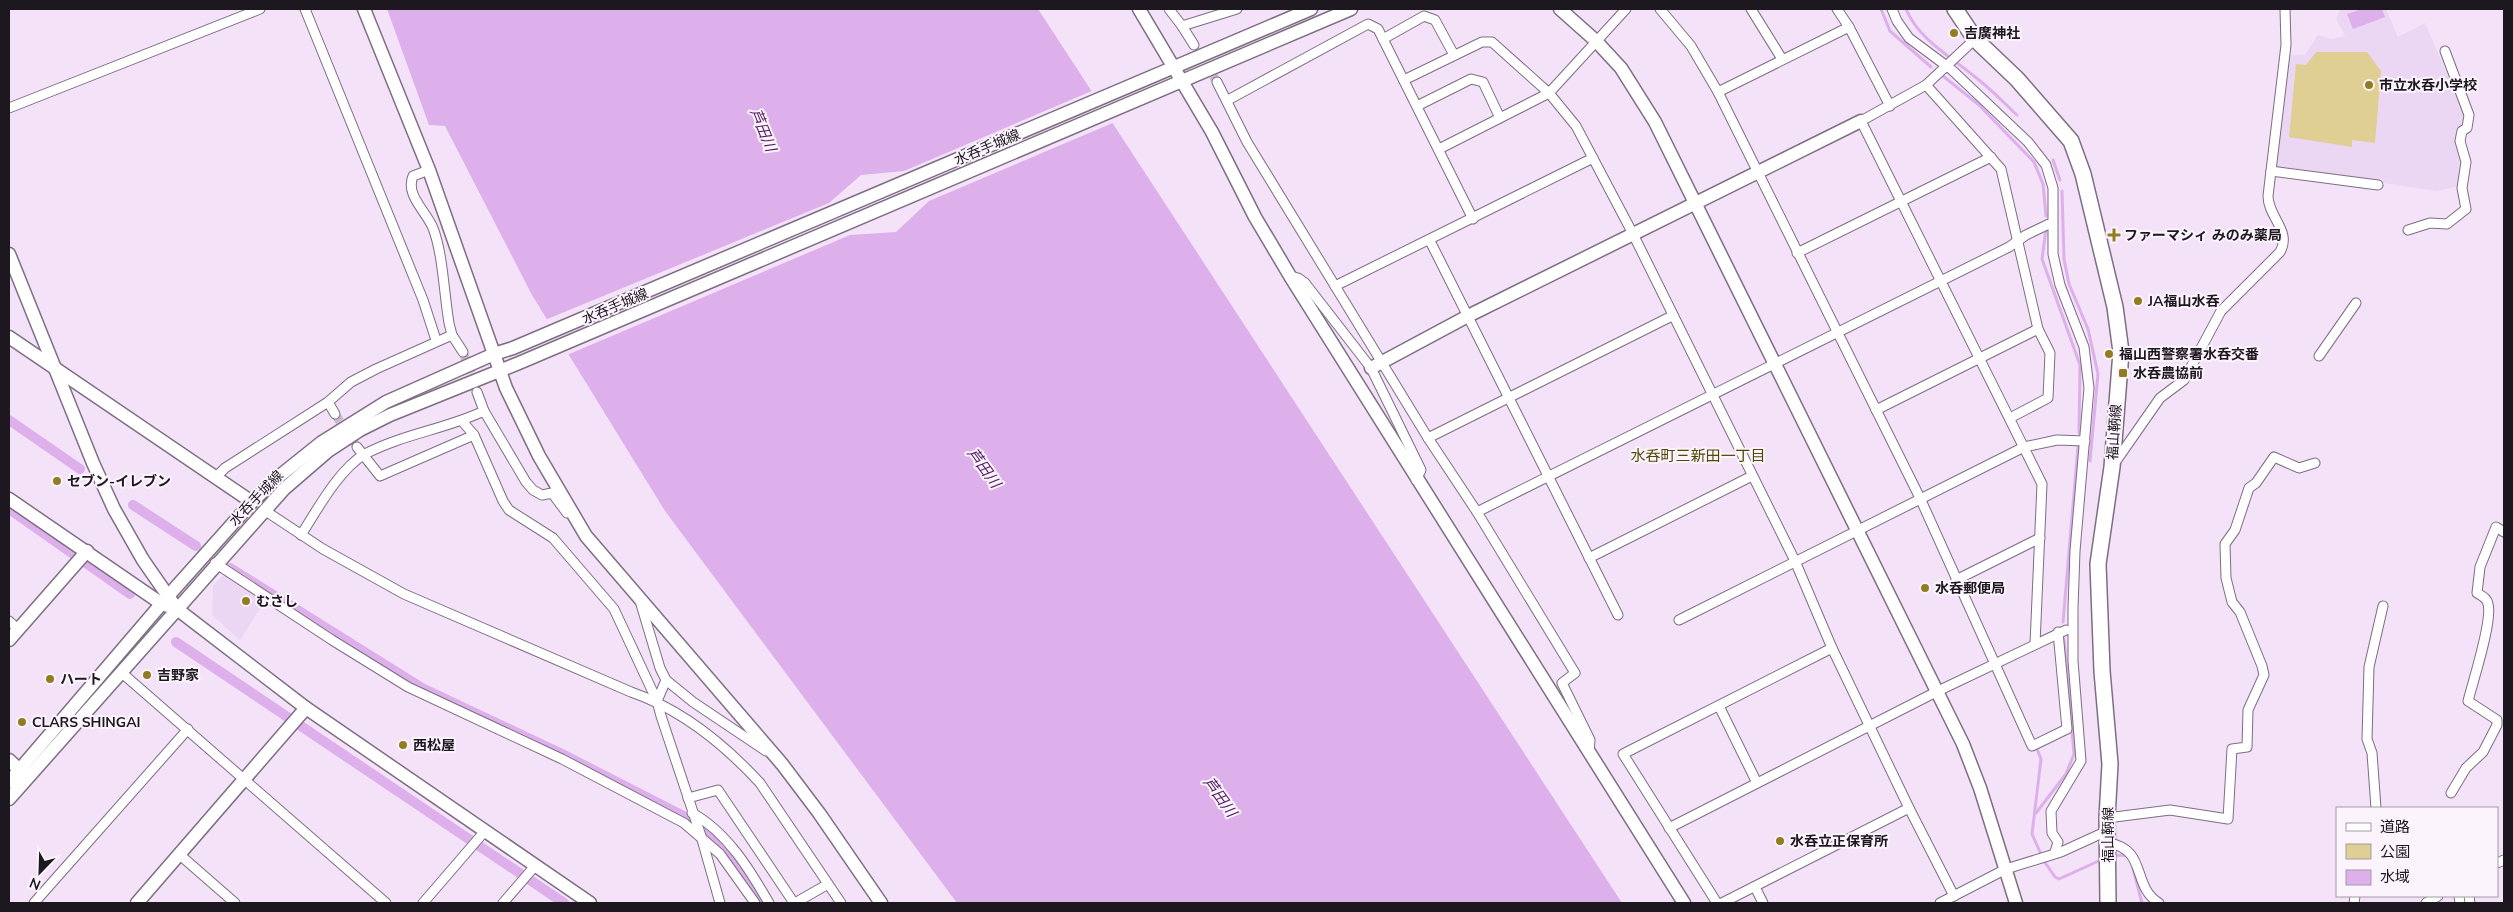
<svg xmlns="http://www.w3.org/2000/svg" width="2513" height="912" font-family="'Nunito Sans','Noto Sans JP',sans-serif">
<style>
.built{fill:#ebd6f3}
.green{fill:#e0cf93}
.water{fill:#ddb0ec}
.pier{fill:#f4e2f9}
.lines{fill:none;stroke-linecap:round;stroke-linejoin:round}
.stream{stroke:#ddb0ec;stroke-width:3}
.canal{stroke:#ddb0ec;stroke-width:10}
.street-tunnel{stroke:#c9b9cd;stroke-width:9;stroke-dasharray:9 4.5;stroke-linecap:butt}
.street-casing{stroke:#7d6e82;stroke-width:11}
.secondary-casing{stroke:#7d6e82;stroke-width:15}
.primary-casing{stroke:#7d6e82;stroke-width:18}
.street{stroke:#fff;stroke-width:9}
.secondary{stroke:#fff;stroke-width:12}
.primary{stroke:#fff;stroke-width:15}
.poi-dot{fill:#927c22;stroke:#fbf4fd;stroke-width:2}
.labels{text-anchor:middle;stroke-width:4;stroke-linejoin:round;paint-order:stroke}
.poi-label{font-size:14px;font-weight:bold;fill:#1d171f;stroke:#fbf4fd;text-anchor:start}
.street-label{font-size:14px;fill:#1d171f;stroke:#fbf4fd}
.water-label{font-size:15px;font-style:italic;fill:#531c62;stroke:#fbf4fd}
.neighbourhood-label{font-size:15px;fill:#554603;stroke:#fbf4fd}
</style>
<rect width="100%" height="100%" fill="#f4e2f9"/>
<g class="built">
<polygon points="2341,9 2386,9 2398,37 2425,23 2465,115 2456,139 2465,163 2459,186 2437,191 2279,168 2277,165 2288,55 2305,55 2318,35 2331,39 2345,36 2336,19"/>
<polygon points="224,574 265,601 240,640 212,615 213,586"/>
</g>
<polygon class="green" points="2316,52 2367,52 2381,71 2375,143 2352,140 2352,147 2289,137 2296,64 2306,65"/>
<g class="water">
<polygon points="387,9 1038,9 1622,903 957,903 665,511 532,295 445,126 429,125"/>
<polygon points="2362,9 2382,9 2385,17 2353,29 2347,14"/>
</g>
<polygon class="pier" points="1094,90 1115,122 929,201 896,232 850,235 567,355 545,320 829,203 861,175 904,171"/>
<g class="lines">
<g class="stream">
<polyline points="1881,9 1890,31 1931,67"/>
<path d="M1906 9C1919 41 1955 59 1980 81 1993 91 2005 104 2017 115"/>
<polyline points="1943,76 1979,105 2034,162 2043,184 2046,216"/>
<polyline points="2053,160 2060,180"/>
<polyline points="2062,191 2064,259 2069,284 2088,329 2098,374 2090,461"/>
<polyline points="2046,229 2042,259 2080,365 2079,433"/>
<polyline points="2063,622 2078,447"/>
<polyline points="2037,749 2041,759 2032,834 2044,861 2055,877 2059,879 2103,859"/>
<polyline points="2036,813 2066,774 2074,754 2064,639"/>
<polyline points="2111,856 2123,855 2129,857"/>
<polyline points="2132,865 2142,903"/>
</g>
<g class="canal">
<polyline points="9,420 80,469"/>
<polyline points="133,505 196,546"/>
<polyline points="9,509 130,594"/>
<polyline points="230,568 422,688 562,754 697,823 718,841 746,875 763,903"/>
<polyline points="176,642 564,903"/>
</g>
<g class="street-tunnel">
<polyline points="1199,53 1217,82"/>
<polyline points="463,352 476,387"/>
<polyline points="335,414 357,447"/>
</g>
<g class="street-casing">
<g id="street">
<polyline points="305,9 423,300 436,340"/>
<polyline points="1169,9 1182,26 1237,9"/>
<polyline points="1660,9 1691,46 1718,92 1920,498 2032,746 2067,729 2058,632"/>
<polyline points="1751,9 1782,59"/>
<polyline points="1837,9 1849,27 1890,106"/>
<polyline points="1892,9 1897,21 1909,38 1952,70 2028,142 2046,165 2053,188 2053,254 2060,285 2084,347 2089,388 2075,551 2073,608 2073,661 2081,761 2051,811 2052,833 2058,842 2055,852"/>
<polyline points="1182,26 1194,45"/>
<polyline points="1383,39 1424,16 1435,20 1454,55"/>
<polyline points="1975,39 1926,85 1861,121 2042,484 2035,644"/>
<polyline points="1404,80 1482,42 1492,42 1549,93 1576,126 1633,234 1795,561 1832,648 1909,808 1722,903"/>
<polyline points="1217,82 1247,142 1428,438 1477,512 1575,673 1562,683 1590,740 1589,753"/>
<polyline points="1926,85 2001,169 2038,329 2050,353 2048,398 2010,418"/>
<polyline points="1718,92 1849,27"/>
<polyline points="1228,100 1368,24 1378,29 1473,219"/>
<polyline points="1417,106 1471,79 1483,82 1500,118"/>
<polyline points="9,108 260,9"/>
<polyline points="1439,149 1549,93 1626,9"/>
<path d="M429 170 413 176C405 195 426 211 433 228 443 254 444 294 449 323L452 335 463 352"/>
<polyline points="2271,171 2378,185"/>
<polyline points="2408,230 2430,223 2447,224 2466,209 2462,188 2466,162 2460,141 2462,131 2467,128 2469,115 2445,51"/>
<polyline points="1430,241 1618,615"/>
<polyline points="1797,253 1991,157"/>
<polyline points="1290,276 1298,278 1305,283 1371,368 1421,470 1416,480"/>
<polyline points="1335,286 1593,158"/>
<polyline points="2319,356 2356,303"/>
<polyline points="477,392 484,411 526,482 533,490 542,495 552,493 567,513"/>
<polyline points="328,402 335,414"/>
<polyline points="1876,410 2038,329"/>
<polyline points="462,421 474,435 503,501 509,510 553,538 614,609 657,701"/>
<polyline points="1428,438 1672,316"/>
<polyline points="357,447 380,476 474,435"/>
<path d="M2114 464 2160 398 2184 380 2221 311 2280 252C2292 231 2268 217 2268 196L2286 45 2285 9"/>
<polyline points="217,476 225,468 328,402 351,382 376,369 452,335"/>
<path d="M264 510 323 549 404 594 631 692C681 709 725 745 760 783L841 903"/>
<polyline points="1477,512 2009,247 2026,235 2049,224"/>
<path d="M301 535C317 510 339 469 365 454 403 434 446 429 484 411"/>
<polyline points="1589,558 1752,476"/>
<polyline points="215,563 332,640 408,687 562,759 684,823 720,854 755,903"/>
<polyline points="1956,580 2040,538"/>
<polyline points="640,601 660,668 666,680 657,701 661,716 701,836 720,903"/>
<polyline points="1679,620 2024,447 2057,440 2085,441"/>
<polyline points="9,621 18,629"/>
<polyline points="122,673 386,903"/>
<polyline points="666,680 693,702 766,751"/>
<polyline points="1719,706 1757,783"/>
<path d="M2451 793 2466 768 2483 752 2497 725V720L2468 701C2473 681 2493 620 2488 604 2487 598 2482 596 2477 593L2480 567 2496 527 2504 532"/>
<polyline points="688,798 718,790 794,903"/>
<polyline points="1909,808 1954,896"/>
<polyline points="2376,808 2372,753 2367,739 2369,667 2383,606"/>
<path d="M692 813C727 832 750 870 769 903"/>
<polyline points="2107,818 2170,810 2228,819 2232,749 2247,747 2248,710 2264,675 2262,666 2240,612 2232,602 2226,578 2225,544 2235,530 2249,488 2256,483 2274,457 2299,468 2315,463"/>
<polyline points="1669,828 1938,691 2066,630"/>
<path d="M2108 843C2148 849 2131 886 2159 903"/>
<polyline points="180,855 235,903"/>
<polyline points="2497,863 2504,860"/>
<polyline points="1755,887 1763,903"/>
<polyline points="2459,896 2460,903"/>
<polyline points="2469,896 2470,903"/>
<polyline points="34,903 188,729"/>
<polyline points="423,903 485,831"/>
<polyline points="503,903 535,866"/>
<polyline points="795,903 828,884"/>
<polyline points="1717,903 1623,754 1832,648"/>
<polyline points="1940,903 2006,869 2061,852 2107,831"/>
<polyline points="2354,903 2355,896"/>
<polyline points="2426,903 2438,896"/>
</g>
</g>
<g class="secondary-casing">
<g id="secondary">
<polyline points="364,9 429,170 506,388 539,456 586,536 782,764 819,813 881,903"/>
<polyline points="1139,9 1212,132 1255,217 1290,276 1684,903"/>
<polyline points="1560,9 1596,41 1621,68 1655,122 1963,744 1980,788 2016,903"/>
<polyline points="9,254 93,463 114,509 143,560 177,609 306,708 590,903"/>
<polyline points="9,337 252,502"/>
<polyline points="1371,368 1468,316 1861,121"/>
<polyline points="9,499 162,604 168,606"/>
<polyline points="9,640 87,551"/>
<polyline points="9,760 24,774"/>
<polyline points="9,782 169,595 252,502 277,478 322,442 386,402 494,354 513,348 1311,9"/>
<polyline points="9,799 284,489 328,451 360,430 390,415 519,363 1351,9"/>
<polyline points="137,903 306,708"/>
</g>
</g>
<g class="primary-casing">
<polyline id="primary" points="1955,9 1975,39 2017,79 2071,141 2083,174 2115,307 2121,352 2112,467 2098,564 2102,671 2110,764 2107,818 2108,903"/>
</g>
<use href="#street" class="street"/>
<use href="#secondary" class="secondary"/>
<use href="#primary" class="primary"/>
</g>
<g class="poi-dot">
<circle cx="1954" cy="33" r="5"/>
<circle cx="2369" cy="85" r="5"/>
<path d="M2111.5 227.5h5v5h5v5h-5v5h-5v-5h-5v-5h5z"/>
<circle cx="2138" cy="301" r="5"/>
<circle cx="2109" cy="354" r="5"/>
<rect x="2118" y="368" width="10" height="10" rx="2.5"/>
<circle cx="57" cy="481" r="5"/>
<circle cx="1925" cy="588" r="5"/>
<circle cx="246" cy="601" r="5"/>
<circle cx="147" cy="675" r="5"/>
<circle cx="50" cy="679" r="5"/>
<circle cx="22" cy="722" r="5"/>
<circle cx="403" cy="745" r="5"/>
<circle cx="1780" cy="841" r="5"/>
</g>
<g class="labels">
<g class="poi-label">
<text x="1964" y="38">吉廣神社</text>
<text x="2379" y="90">市立水呑小学校</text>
<text x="2124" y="240">ファーマシィ みのみ薬局</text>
<text x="2148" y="306">JA福山水呑</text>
<text x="2119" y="359">福山西警察署水呑交番</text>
<text x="2133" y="378">水呑農協前</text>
<text x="67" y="486">セブン-イレブン</text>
<text x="1935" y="593">水呑郵便局</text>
<text x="256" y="606">むさし</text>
<text x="157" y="680">吉野家</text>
<text x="60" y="684">ハート</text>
<text x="32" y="727">CLARS SHINGAI</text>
<text x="413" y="750">西松屋</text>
<text x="1790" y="846">水呑立正保育所</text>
</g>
<g class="street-label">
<text transform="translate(987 147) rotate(-23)" y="5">水呑手城線</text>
<text transform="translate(615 306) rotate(-23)" y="5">水呑手城線</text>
<text transform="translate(2114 432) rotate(-86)" y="5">福山鞆線</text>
<text transform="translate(256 498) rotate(-46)" y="5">水呑手城線</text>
<text transform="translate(2108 835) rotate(-90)" y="5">福山鞆線</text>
</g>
<g class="water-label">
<text transform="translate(763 130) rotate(68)" y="5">芦田川</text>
<text transform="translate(984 468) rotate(54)" y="5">芦田川</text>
<text transform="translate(1220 797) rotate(54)" y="5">芦田川</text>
</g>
<g class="neighbourhood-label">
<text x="1698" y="461">水呑町三新田一丁目</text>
</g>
</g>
<rect width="2513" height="912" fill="none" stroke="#1d171f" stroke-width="20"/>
<rect x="2336" y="807" width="162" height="90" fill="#fbf4fd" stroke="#a29ca4"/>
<rect x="2346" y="823" width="25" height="8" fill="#ffffff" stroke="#a29ca4"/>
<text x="2380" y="832" font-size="15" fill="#1d171f">道路</text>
<rect x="2346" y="844" width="25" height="15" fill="#e0cf93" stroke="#a29ca4"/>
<text x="2380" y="857" font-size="15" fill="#1d171f">公園</text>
<rect x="2346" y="870" width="25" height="15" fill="#ddb0ec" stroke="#a29ca4"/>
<text x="2380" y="882" font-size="15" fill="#1d171f">水域</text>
<g transform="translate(40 872) rotate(203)" stroke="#fbf4fd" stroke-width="4" paint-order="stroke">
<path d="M0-4L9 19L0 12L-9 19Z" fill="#1d171f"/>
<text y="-8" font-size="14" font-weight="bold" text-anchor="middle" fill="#1d171f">N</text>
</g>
</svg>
